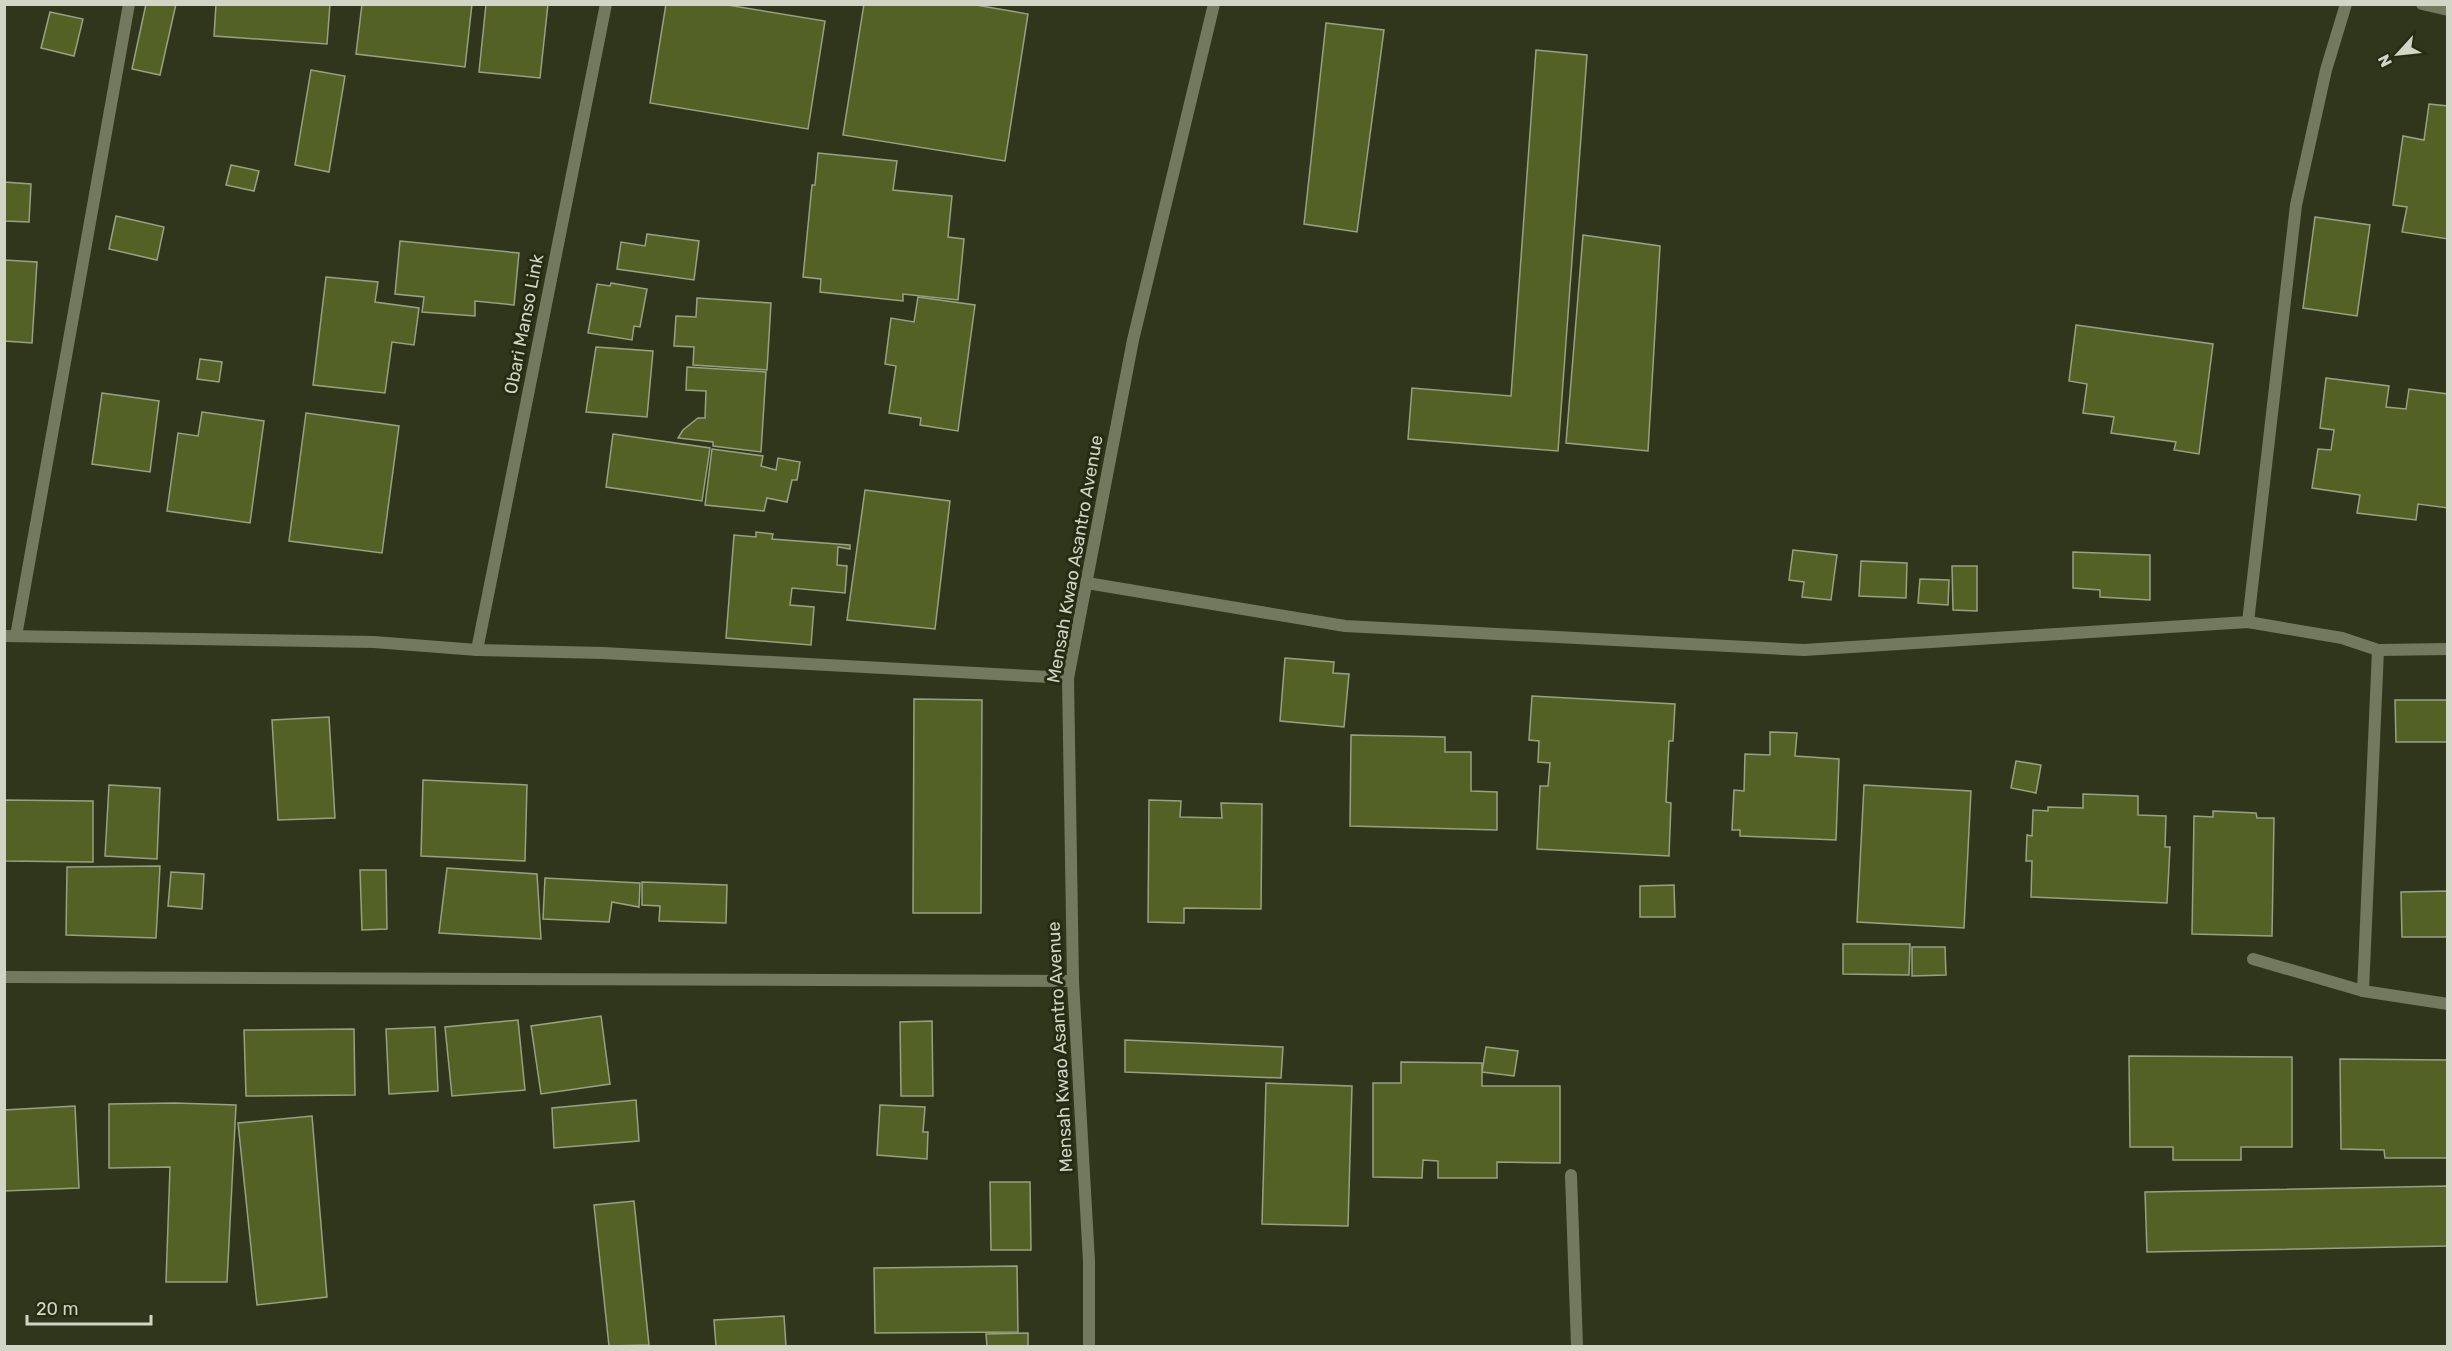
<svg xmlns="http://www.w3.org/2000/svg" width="2452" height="1351" font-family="Rubik,sans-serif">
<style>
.building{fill:#536224;stroke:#98a183;stroke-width:1.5}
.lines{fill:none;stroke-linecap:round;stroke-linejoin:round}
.service{stroke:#72795f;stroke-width:12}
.minor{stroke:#72795f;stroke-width:12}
.labels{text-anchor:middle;stroke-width:6;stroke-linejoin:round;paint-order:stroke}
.street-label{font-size:18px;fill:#d0d5c5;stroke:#252c12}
</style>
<rect width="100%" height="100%" fill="#2f361c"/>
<g class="building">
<polygon points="146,4 176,4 160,75 132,69"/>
<polygon points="216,4 330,4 327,44 214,36"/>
<polygon points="362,4 472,4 465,67 356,54"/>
<polygon points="486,4 548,4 540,78 479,72"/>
<polygon points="666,4 721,4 825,21 808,129 650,103"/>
<polygon points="864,4 970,4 1028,14 1005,161 843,135"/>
<polygon points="50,12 83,19 74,56 41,48"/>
<polygon points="1326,23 1384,30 1357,232 1304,224"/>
<polygon points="1536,50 1587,55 1558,451 1408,439 1412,388 1511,396"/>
<polygon points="311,70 345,76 329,172 295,165"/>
<polygon points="2429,104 2448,106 2448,239 2402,232 2407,207 2393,205 2403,136 2424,140"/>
<polygon points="818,153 897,161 893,190 952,196 948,237 964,239 958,300 903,294 903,301 820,292 821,279 803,277 812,185 815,185"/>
<polygon points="231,165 259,171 254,191 226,185"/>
<polygon points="4,182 31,184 29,222 4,221"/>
<polygon points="116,216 164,227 157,260 109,249"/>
<polygon points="2315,217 2370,225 2357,316 2303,308"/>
<polygon points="647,234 699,241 694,280 617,269 621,242 645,246"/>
<polygon points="1583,235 1660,246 1648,451 1566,443"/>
<polygon points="400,241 519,253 514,305 475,301 475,316 422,312 424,297 395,294"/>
<polygon points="4,260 37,262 32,343 4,341"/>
<polygon points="326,277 378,282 375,302 419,308 414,345 392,342 385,393 313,385"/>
<polygon points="611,283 647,289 640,327 634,326 632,340 588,333 597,284 610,286"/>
<polygon points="918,297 975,305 958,431 920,425 921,418 889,413 896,366 885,364 891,318 914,322"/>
<polygon points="697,298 771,303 767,370 693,365 694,347 674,346 676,316 696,317"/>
<polygon points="2076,325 2213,344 2199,454 2174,450 2176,442 2111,433 2114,417 2083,413 2087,384 2069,381"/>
<polygon points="596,347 653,351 647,417 586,412"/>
<polygon points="200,359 222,362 219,382 197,379"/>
<polygon points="687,367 766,372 761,452 713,446 713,442 678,438 683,430 698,418 705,418 706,391 686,390"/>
<polygon points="2326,378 2389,386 2386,407 2406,409 2409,389 2448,394 2448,508 2418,504 2416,520 2357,513 2360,495 2312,488 2318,449 2331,450 2334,430 2320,428"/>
<polygon points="102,393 159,401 150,472 92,464"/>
<polygon points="202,412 264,421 250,523 167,511 178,433 198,436"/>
<polygon points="306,413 399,426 382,553 289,541"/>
<polygon points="613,434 710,448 702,501 606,487"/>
<polygon points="712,449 763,456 761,466 776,470 778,458 800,462 797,480 792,480 787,502 767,498 764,511 705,505"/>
<polygon points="865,490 950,501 935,629 847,620"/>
<polygon points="756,532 773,534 772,539 850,545 850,549 838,547 837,565 847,566 845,593 792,588 790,605 814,607 811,645 726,638 734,535 756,537"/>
<polygon points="1793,550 1837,555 1831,600 1802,597 1804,582 1789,580"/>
<polygon points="2073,552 2150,555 2150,600 2100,597 2100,590 2073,588"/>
<polygon points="1861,561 1907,563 1906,598 1859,596"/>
<polygon points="1952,566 1977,566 1977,611 1953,610"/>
<polygon points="1920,579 1949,580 1948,605 1918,603"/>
<polygon points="1285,658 1334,662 1333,673 1349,674 1344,727 1280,721"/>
<polygon points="1532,696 1675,704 1673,741 1669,741 1666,802 1671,803 1669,856 1537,849 1540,786 1548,786 1550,763 1538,762 1539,741 1529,740"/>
<polygon points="914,699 982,700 981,913 913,913"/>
<polygon points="2395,700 2448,700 2448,742 2396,742"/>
<polygon points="329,717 335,818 278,820 272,720"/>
<polygon points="1770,732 1797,733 1795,756 1839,759 1836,840 1740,836 1740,830 1732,830 1734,790 1744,791 1745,754 1770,755"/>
<polygon points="1351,735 1445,737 1445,752 1471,752 1471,791 1497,792 1497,830 1350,826"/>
<polygon points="2016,761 2041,765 2036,793 2011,788"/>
<polygon points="423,780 527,785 525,861 421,856"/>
<polygon points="109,785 160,788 157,859 105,856"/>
<polygon points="1864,785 1971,791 1964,928 1857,922"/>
<polygon points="2083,794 2138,796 2138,815 2166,816 2165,847 2170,847 2167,903 2031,897 2032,861 2026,861 2027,835 2032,836 2033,810 2048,811 2048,807 2083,808"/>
<polygon points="4,800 93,801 93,862 4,861"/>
<polygon points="1149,800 1181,801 1180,817 1222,818 1221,803 1262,804 1261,909 1184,908 1184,923 1148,922"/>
<polygon points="2213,811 2256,813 2257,818 2274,818 2272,936 2192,934 2194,816 2213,817"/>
<polygon points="160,866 156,938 66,935 67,867"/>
<polygon points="447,868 537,874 541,939 439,933"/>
<polygon points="360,870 386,870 387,929 362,930"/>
<polygon points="171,872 204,874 202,909 168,906"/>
<polygon points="545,878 640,883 639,907 612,902 609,922 543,919"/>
<polygon points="642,882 727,885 726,923 659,921 660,906 642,905"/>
<polygon points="1674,885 1675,917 1640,917 1640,886"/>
<polygon points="2448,891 2448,937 2402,937 2401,892"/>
<polygon points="1843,944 1910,944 1909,975 1843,974"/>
<polygon points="1912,947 1945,947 1946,975 1912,976"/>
<polygon points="601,1016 610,1084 541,1094 531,1026"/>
<polygon points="518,1020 525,1090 452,1096 445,1027"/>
<polygon points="932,1021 933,1096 901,1096 900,1022"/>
<polygon points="435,1027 438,1091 389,1094 386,1029"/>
<polygon points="354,1029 355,1095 246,1096 244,1030"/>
<polygon points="1125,1040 1283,1047 1281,1078 1125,1072"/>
<polygon points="1486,1047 1518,1051 1514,1076 1482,1072"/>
<polygon points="2129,1056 2292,1057 2292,1147 2241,1147 2241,1160 2173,1160 2173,1147 2130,1147"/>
<polygon points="2340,1059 2448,1060 2448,1158 2385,1158 2384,1150 2341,1149"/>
<polygon points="1401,1062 1482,1063 1482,1086 1560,1086 1560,1163 1497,1162 1497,1178 1438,1178 1438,1161 1423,1160 1422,1178 1373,1177 1373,1083 1401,1083"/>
<polygon points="1266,1083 1352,1086 1348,1226 1262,1224"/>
<polygon points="636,1100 639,1141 554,1148 552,1108"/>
<polygon points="175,1103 236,1105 227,1282 166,1282 170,1167 109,1168 109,1104"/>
<polygon points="880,1105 925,1107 923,1132 928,1132 927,1159 877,1155"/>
<polygon points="75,1106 79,1188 4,1191 4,1110"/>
<polygon points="312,1116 327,1297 257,1305 238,1123"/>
<polygon points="990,1182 1030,1182 1031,1250 991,1250"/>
<polygon points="2448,1186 2448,1246 2147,1252 2145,1192"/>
<polygon points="634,1201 649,1345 609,1346 594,1205"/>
<polygon points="1017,1266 1018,1332 875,1333 874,1268"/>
<polygon points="784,1316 786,1346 716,1346 714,1320"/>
<polygon points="1028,1333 1028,1346 987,1346 986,1334"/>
</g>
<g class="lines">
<polyline class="service" points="1571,1175 1577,1346"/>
<g class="minor">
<polyline points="2422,4 2448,10"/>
<polyline points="1087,583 1345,626 1804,650 2248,622 2342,638 2378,650 2448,649"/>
<polyline points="2248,622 2296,205 2326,70 2346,4"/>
<polyline points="4,636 374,642 477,650 603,653 1068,678"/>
<polyline points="16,636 129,4"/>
<polyline points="477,650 606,4"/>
<polyline points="2253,959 2363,991 2448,1004"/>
<polyline points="4,977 1073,981"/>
<polyline points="2363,991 2378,650"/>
<polyline points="1089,1346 1089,1261 1073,981 1068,678 1133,340 1214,4"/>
</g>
</g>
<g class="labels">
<g class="street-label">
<text transform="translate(524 324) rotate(-79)" y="6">Obari Manso Link</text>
<text transform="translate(1075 559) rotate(-80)" y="6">Mensah Kwao Asantro Avenue</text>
<text transform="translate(1060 1047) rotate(-93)" y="6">Mensah Kwao Asantro Avenue</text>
</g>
</g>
<rect width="2452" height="1351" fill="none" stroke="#d0d5c5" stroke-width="12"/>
<g transform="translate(2398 54) rotate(243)" stroke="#252c12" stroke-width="4.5" paint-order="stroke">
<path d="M0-4.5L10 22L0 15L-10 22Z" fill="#d0d5c5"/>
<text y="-9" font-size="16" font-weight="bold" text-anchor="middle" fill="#d0d5c5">N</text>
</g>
<path d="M27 1315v9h124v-9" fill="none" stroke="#d0d5c5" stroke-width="3"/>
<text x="36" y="1315" font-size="18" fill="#d0d5c5" stroke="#252c12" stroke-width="4.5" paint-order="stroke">20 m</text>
</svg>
